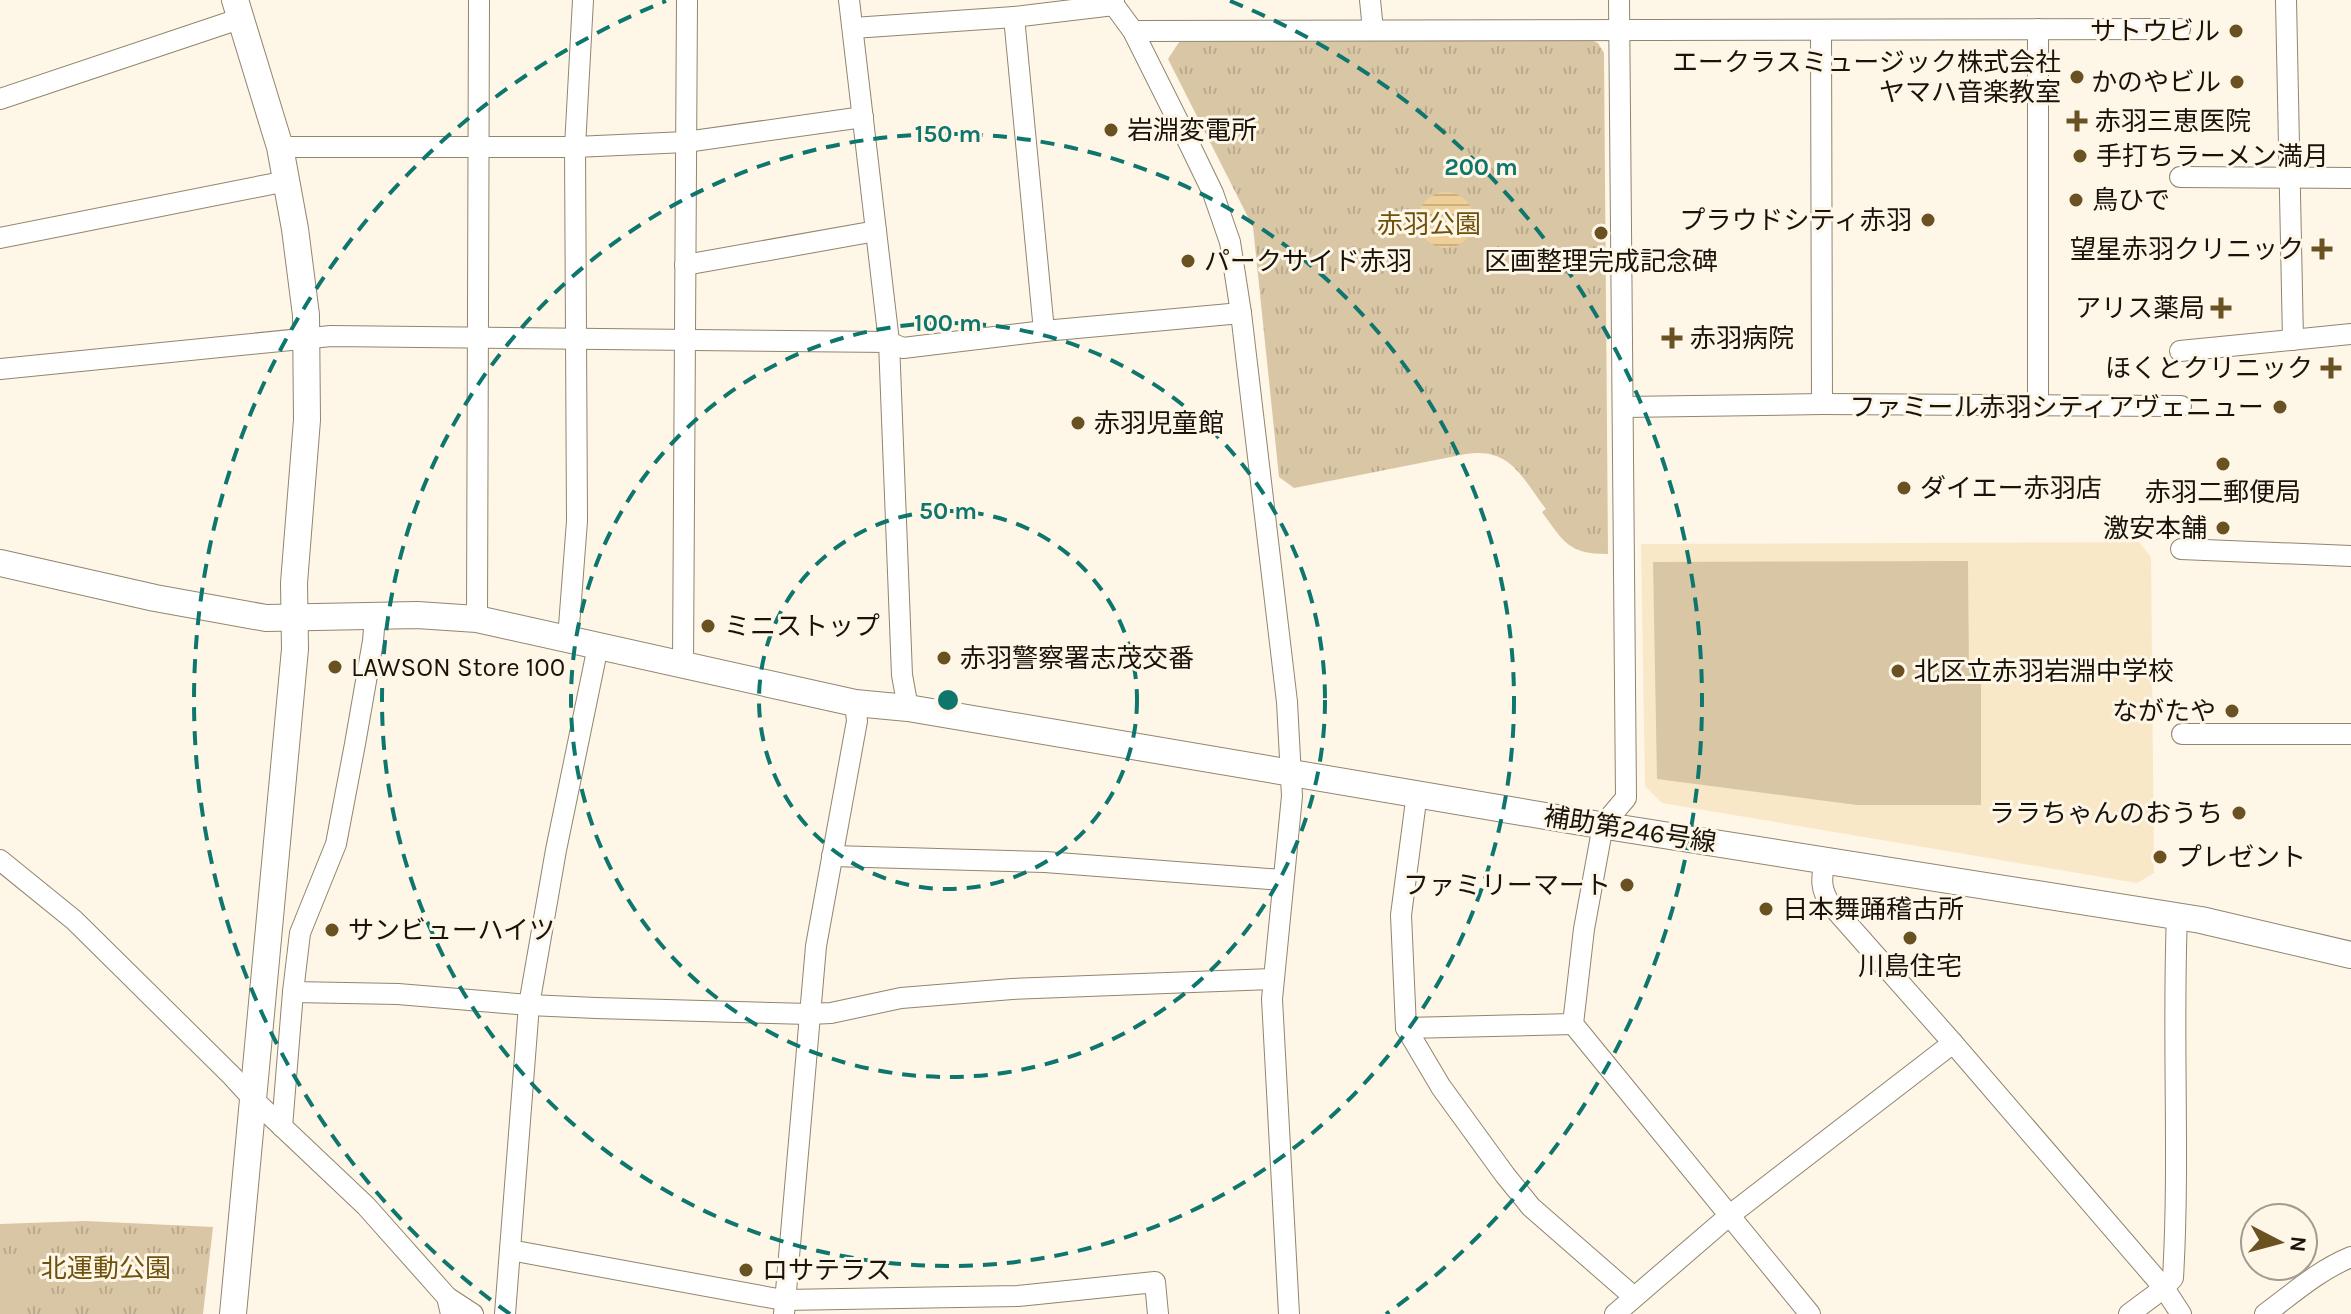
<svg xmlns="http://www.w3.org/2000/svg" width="2351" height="1314" font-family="Karla,'Noto Sans JP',sans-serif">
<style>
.built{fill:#f9e8c8}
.park{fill:url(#park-tufts)}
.pitch{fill:#d9c6a5}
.water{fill:url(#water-rules)}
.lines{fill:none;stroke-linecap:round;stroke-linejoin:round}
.minor-casing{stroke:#91856e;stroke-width:22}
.tertiary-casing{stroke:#91856e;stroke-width:28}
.minor{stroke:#fff;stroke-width:20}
.tertiary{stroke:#fff;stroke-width:26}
.ring{fill:none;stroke:#0f766e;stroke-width:4;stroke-dasharray:14 10}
.poi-dot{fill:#6a5122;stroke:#fef6e7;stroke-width:3}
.labels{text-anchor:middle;stroke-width:6;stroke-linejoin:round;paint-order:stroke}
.poi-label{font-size:26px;fill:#18130b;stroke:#fef6e7;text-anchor:start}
.park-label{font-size:26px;fill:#6f510e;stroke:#fef6e7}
.street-label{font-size:26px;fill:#18130b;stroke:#fef6e7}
.centre{fill:#0f766e;stroke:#fef6e7;stroke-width:4}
.ring-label{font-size:24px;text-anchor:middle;font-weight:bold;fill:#0f766e;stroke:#fef6e7;stroke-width:6;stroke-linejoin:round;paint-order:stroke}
</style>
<defs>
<pattern id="park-tufts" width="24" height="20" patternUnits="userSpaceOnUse" patternTransform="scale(2)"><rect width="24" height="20" fill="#d9c6a5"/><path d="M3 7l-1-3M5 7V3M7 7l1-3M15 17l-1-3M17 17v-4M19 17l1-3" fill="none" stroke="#baa98d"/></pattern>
<pattern id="water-rules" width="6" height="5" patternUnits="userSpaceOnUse" patternTransform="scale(2)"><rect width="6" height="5" fill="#eecf97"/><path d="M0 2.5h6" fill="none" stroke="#cbb181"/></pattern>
</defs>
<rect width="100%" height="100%" fill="#fef6e7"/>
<polygon class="built" points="2139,542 2151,557 2154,873 2137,883 1662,803 1645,786 1641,544"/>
<g class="park">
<path d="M1591 40 1598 43 1604 53 1608 554C1568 554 1564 542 1542 512L1546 509C1522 478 1511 447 1466 454L1294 488 1279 477 1253 227 1168 59 1179 42Z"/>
<polygon points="85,1221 213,1227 203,1314 0,1314 0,1224"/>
</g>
<g class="pitch">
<polygon points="1968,561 1969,673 1981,673 1981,805 1857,805 1657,779 1653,562"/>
<polygon points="0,1270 15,1270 19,1314 0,1314"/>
</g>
<circle class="water" cx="1446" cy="220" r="28"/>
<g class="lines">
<g class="minor-casing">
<g id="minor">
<polyline points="849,0 889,342 902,675 908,708"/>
<polyline points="1114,0 1114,5 1133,31 1184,133 1213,193 1230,242 1241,313 1287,702 1292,796 1272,999 1289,1314"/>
<polyline points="1370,0 1373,30"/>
<polyline points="1619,0 1626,798 1603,825 1584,929 1573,1024 1810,1314"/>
<polyline points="2286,0 2293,340"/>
<polyline points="1014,17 1114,5"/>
<polyline points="853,28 1014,17 1044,331"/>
<polyline points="2038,29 2038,406"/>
<polyline points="1821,30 1822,404"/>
<polyline points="1133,31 2180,29"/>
<polyline points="0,99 242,18"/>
<polyline points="280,147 575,147 686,142 863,117"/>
<polyline points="2180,177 2351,178"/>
<polyline points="0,238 287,181"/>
<polyline points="685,265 876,231"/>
<polyline points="2180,351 2351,334"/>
<polyline points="0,369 331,336 889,342 903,348 1044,331 1241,313"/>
<polyline points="1624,407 1822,404 2181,406"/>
<polyline points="2181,549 2351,556"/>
<polyline points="477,619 479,0"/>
<polyline points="568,639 577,521 575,147 583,0"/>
<polyline points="683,665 687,0"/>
<polyline points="2182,734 2351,734"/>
<polyline points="1417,793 1401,915 1406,1028 1441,1087 1505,1175 1531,1207 1634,1297"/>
<polyline points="832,856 1045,862 1283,880"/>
<polyline points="0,860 74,920 232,1076 254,1100 366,1206 447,1297 451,1314"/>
<path d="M1825 860C1821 879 1820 889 1831 905L1953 1043 2164 1288 2129 1314"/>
<path d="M2177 916C2172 1037 2180 1158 2173 1278L2164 1288 2181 1314"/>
<polyline points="293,992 398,994 529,1005 596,1008 809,1014 831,1013 901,998 1012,989 1273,979"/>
<polyline points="1406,1028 1573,1024"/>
<polyline points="282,1127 293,992 300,933 336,844 355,744 373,641 375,616"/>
<polyline points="510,1250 783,1300 1018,1296 1155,1282 1158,1314"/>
<polyline points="447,1297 473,1314"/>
<polyline points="505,1314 529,1005 556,850 598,646"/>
<polyline points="784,1314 816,946 857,721 855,703"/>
<polyline points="1615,1314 1730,1215 1953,1043"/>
<path d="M2265 1314C2292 1294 2319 1270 2351 1257"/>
</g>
</g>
<g class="tertiary-casing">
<g id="tertiary">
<polyline points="0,563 155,598 266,618 417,615 477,619 855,703 908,708 1575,821 2201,920 2351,955"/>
<polyline points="233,1314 295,649 294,583 307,420 306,315 295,229 280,147 235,0"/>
</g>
</g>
<use href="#minor" class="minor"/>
<use href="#tertiary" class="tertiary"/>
</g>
<g class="ring">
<circle cx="948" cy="700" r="189"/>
<circle cx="948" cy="700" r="377"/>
<circle cx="948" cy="700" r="566"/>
<path d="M510 1314A754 754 0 0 1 666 1M1230 1A754 754 0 0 1 1386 1314"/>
</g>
<g class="poi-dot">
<circle cx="2236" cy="31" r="8"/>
<circle cx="2077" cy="77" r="8"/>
<circle cx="2237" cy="82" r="8"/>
<path d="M2073 109h8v8h8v8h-8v8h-8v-8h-8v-8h8z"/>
<circle cx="1111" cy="130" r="8"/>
<circle cx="2080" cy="156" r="8"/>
<circle cx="2076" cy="200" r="8"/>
<circle cx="1928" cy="220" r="8"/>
<circle cx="1601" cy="233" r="8"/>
<path d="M2318 237h8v8h8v8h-8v8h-8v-8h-8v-8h8z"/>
<circle cx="1188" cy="261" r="8"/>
<path d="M2217 296h8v8h8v8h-8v8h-8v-8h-8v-8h8z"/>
<path d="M1668 326h8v8h8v8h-8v8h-8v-8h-8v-8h8z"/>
<path d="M2327 356h8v8h8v8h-8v8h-8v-8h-8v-8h8z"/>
<circle cx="2280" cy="407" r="8"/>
<circle cx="1078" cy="423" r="8"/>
<circle cx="2223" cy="464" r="8"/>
<circle cx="1904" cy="488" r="8"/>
<circle cx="2223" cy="528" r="8"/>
<circle cx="708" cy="626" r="8"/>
<circle cx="944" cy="658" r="8"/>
<circle cx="335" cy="667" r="8"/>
<circle cx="1898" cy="671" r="8"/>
<circle cx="2232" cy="711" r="8"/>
<circle cx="2239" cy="813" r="8"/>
<circle cx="2160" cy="857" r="8"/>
<circle cx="1627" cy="885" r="8"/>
<circle cx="1766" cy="909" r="8"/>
<circle cx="332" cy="930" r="8"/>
<circle cx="1910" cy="938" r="8"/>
<circle cx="746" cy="1270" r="8"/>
</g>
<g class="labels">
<g class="poi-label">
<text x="2220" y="40" text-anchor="end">サトウビル</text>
<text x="2061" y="71" text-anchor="end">エークラスミュージック株式会社<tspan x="2061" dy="30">ヤマハ音楽教室</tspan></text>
<text x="2221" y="91" text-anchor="end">かのやビル</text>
<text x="2095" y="130">赤羽三恵医院</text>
<text x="1127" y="139">岩淵変電所</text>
<text x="2096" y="165">手打ちラーメン満月</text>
<text x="2092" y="209">鳥ひで</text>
<text x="1912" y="229" text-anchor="end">プラウドシティ赤羽</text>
<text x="2304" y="258" text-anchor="end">望星赤羽クリニック</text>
<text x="1204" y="270">パークサイド赤羽</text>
<text x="1601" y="270" text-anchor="middle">区画整理完成記念碑</text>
<text x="2205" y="317" text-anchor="end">アリス薬局</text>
<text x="1690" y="347">赤羽病院</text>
<text x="2313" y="377" text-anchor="end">ほくとクリニック</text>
<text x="2264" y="416" text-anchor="end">ファミール赤羽シティアヴェニュー</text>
<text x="1094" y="432">赤羽児童館</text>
<text x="1920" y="497">ダイエー赤羽店</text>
<text x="2223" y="501" text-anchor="middle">赤羽二郵便局</text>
<text x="2207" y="537" text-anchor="end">激安本舗</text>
<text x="724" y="635">ミニストップ</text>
<text x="960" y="667">赤羽警察署志茂交番</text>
<text x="351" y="676">LAWSON Store 100</text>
<text x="1914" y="680">北区立赤羽岩淵中学校</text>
<text x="2216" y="720" text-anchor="end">ながたや</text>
<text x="2223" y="822" text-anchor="end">ララちゃんのおうち</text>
<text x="2176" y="866">プレゼント</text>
<text x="1611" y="894" text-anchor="end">ファミリーマート</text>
<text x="1782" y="918">日本舞踊稽古所</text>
<text x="348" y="939">サンビューハイツ</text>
<text x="1910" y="975" text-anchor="middle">川島住宅</text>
<text x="762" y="1279">ロサテラス</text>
</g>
<g class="park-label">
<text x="1429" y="233">赤羽公園</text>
<text x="106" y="1277">北運動公園</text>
</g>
<g class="street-label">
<text transform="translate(1630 829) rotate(9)" y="9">補助第246号線</text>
</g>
</g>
<circle cx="948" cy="700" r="12" class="centre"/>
<g class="ring-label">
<text x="948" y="142">150 m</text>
<text x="1481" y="175">200 m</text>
<text x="948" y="331">100 m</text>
<text x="948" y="519">50 m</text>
</g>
<g transform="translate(2279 1242) rotate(96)"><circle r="38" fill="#fef6e7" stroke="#a29b8f" stroke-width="2"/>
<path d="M0-6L14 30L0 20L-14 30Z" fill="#6a5122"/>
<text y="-12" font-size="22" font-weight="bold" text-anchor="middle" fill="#18130b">N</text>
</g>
</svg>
